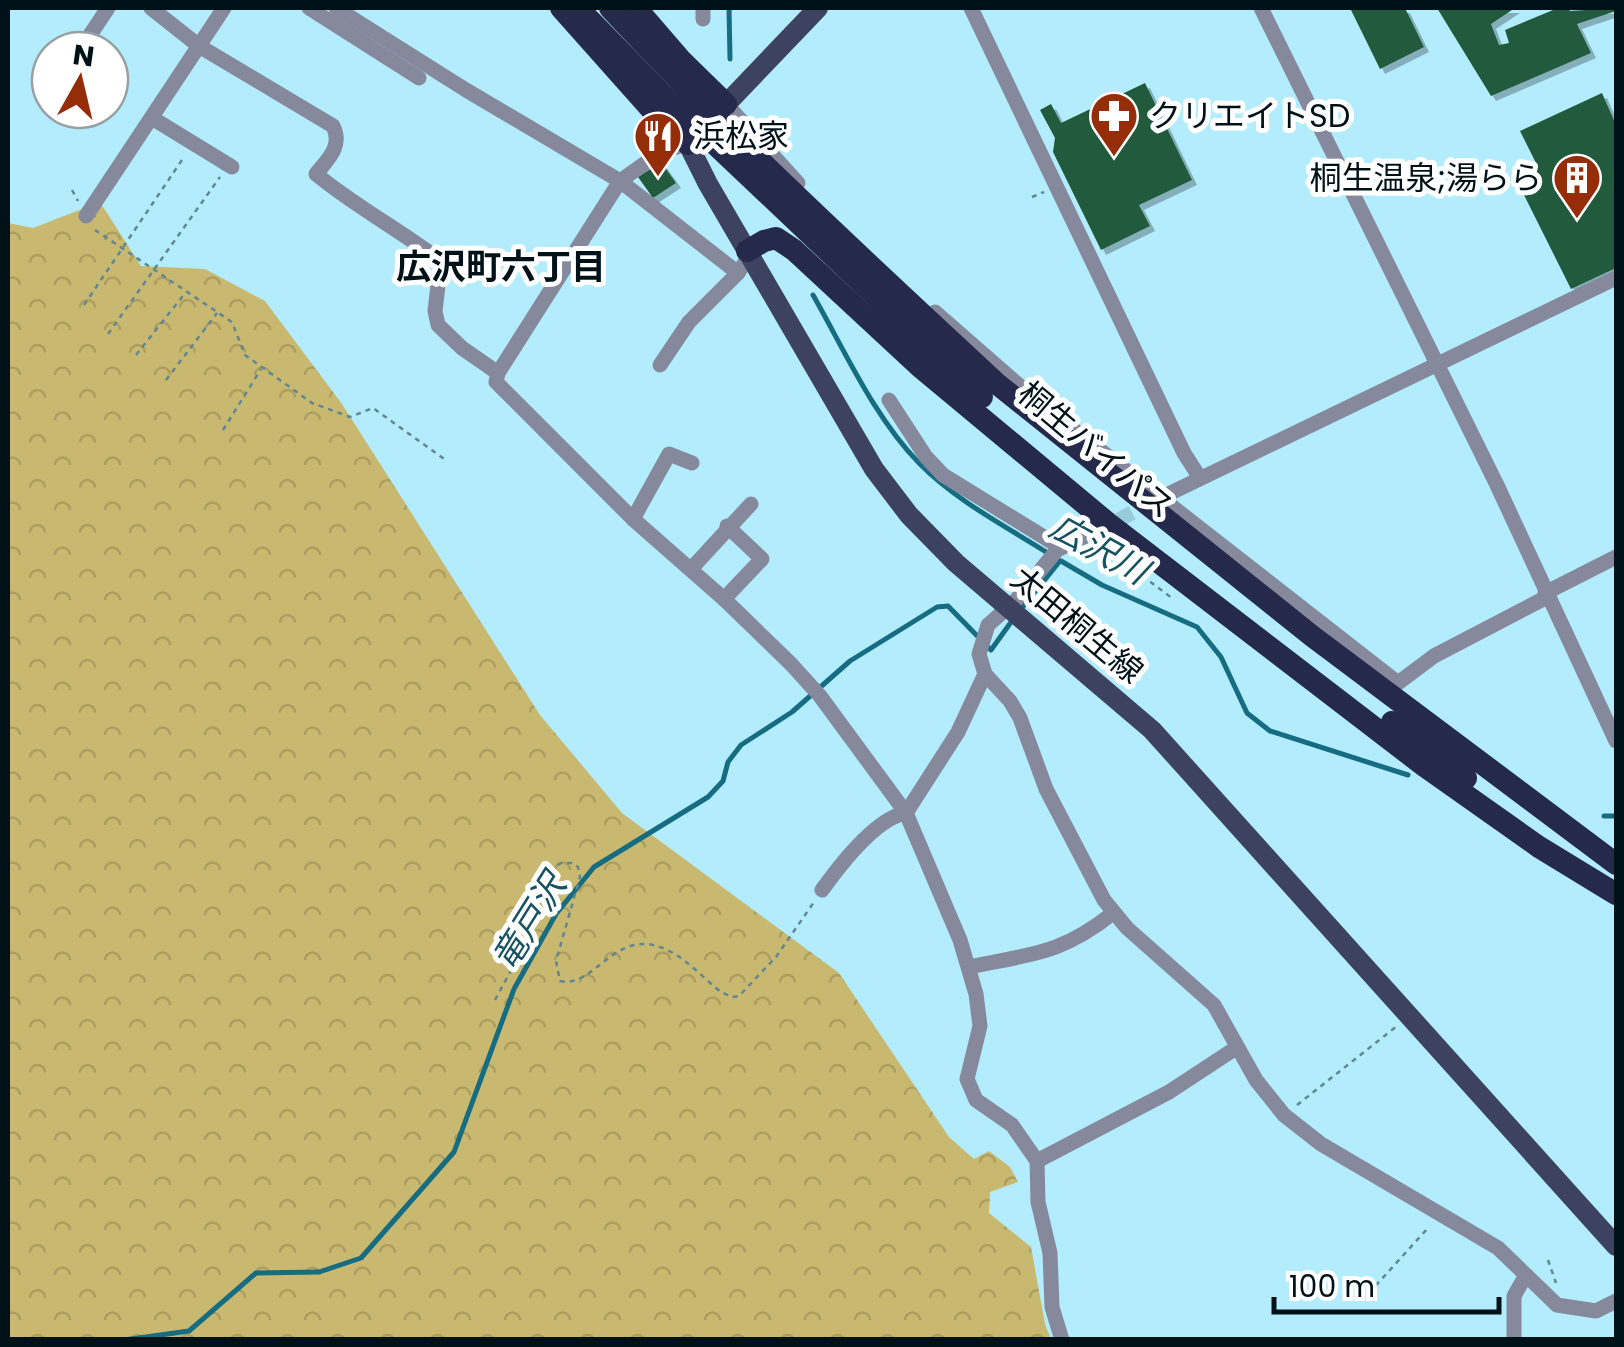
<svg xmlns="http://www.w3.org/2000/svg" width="1624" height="1347" font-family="Poppins,'Noto Sans JP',sans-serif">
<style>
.forest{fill:url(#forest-crowns)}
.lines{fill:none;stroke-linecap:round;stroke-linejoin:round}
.stream{stroke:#166c80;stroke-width:5}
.building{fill:#225a3c;filter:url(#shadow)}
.minor-tunnel{stroke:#98ccdb;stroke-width:15;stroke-dasharray:15 8;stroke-linecap:butt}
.path{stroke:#608792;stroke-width:2.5;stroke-dasharray:5 5;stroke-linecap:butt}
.minor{stroke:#86899c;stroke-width:15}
.major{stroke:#3d4261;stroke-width:20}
.highway{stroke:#25294b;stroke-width:22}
.highway-bridge{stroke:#25294b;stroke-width:22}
.labels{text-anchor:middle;stroke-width:10;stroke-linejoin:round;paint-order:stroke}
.poi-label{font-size:32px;fill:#001218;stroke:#fff;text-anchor:start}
.street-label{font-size:32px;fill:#001218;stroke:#fff}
.neighbourhood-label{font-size:35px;font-weight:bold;fill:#001218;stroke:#fff}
.water-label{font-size:35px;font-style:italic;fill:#175261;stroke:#fff}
</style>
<defs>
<pattern id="forest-crowns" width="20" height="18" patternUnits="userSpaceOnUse" patternTransform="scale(2.5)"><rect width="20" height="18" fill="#c9b970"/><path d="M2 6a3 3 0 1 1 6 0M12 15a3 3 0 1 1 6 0" fill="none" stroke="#ab9e60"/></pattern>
<filter id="shadow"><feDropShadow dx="5" dy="5" stdDeviation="0" flood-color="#0004"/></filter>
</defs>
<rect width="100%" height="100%" fill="#b3edfd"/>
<polygon class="forest" points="100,202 141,266 205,269 265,301 342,404 540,715 622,813 839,973 949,1137 974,1159 989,1151 1010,1167 1018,1182 990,1192 989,1213 1031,1247 1045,1324 1051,1339 8,1339 8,223 33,228"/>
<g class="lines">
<g class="stream">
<polyline points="729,8 730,59"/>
<path d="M813 295C845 351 874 417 919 463 956 501 1007 527 1051 555"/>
<polyline points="1061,561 1102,585 1197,627 1221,657 1247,713 1270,731 1408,775"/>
<polyline points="1021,609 1060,561"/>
<polyline points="1604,816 1616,816"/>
<polyline points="124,1340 189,1331 256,1273 319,1272 361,1258 454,1152 514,989 556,914 594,867 708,797 723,781 728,762 741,745 792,712 850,661 937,607 948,606 991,650 1014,618"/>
</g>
</g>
<g class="building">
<polygon points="1350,8 1405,8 1424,47 1380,69"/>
<polygon points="1437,8 1515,8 1491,24 1499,45 1509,43 1505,30 1558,8 1569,8 1570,11 1616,8 1616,11 1577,24 1591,53 1491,96"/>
<polygon points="1145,83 1192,180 1139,205 1150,226 1101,250 1053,152 1055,138 1040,110 1051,104 1061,123"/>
<polygon points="1602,93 1616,125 1616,268 1571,289 1513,173 1536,163 1520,131"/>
<polygon points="661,162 676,183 653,198 638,177"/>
</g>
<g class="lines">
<polyline class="minor-tunnel" points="1119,520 1155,500"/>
<g class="path">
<polyline points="72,190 78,201"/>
<polyline points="1032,197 1044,192"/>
<polyline points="95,230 232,322 245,355 312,403 350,417 373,408 447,461"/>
<polyline points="84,305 184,157"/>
<polyline points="108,334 220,177"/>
<polyline points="136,355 186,292"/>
<polyline points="166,380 217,313"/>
<polyline points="223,430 261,369"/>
<polyline points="1102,546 1172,598"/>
<path d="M495 1000 515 963 551 870 561 863H572L578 867 580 877 556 961 560 981C595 989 615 926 665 949 686 958 703 978 721 992L732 997 739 996 776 957 814 902"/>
<polyline points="1297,1105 1397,1026"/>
<polyline points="1548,1260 1556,1283"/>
<polyline points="1369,1293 1428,1228"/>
</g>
<g class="minor">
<path d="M151 8 199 46 333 126C343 146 328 159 316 174 357 208 404 232 446 265L439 277 435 311 438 325 462 348 498 373"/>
<polyline points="309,8 419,78"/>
<polyline points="336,8 466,90 620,181 738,273 747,259 747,251"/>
<polyline points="703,8 703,19"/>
<polyline points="971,8 1184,453 1200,478"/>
<polyline points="1261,8 1496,483 1616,741"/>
<polyline points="80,50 108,8"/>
<polyline points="726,104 798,183"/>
<polyline points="152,118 232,167"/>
<polyline points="688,144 662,151 620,181 498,373 496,382 633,519 724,599 791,664 820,696 906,813 960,940 976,994 980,1026 967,1079 976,1100 1012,1125 1037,1161 1038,1202 1050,1253 1052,1307 1062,1340"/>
<polyline points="86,216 224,8"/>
<polyline points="935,312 1037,401 1398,683 1434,656 1547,597"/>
<polyline points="660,365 689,322 738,273"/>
<polyline points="889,400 926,457 943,475 1060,547"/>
<polyline points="1158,499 1616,278"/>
<polyline points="633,519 669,454 692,463"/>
<polyline points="1113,523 1057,550 1016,600 988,625 979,654 985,674 1010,701 1020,718 1046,789 1104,900 1127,928 1214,1005 1256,1080 1284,1115 1321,1144 1498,1248 1557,1305 1596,1311 1616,1301"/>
<polyline points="691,569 751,504"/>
<polyline points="1545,593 1616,557"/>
<polyline points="724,599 762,559 727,526"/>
<path d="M822 890C840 865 876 818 906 813L958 732 985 674"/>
<path d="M970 967C1031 954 1062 954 1113 913"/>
<polyline points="1037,1161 1169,1092 1236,1048"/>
<polyline points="1514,1340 1514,1296 1526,1275"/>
</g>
<polyline class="major" points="818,8 688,144 708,184 874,469 909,515 956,563 1152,730 1616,1246"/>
<g class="highway">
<polyline points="561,8 658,117 688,144"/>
<polyline points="636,8 680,59 726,104"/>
<polyline points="747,251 764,241 776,238 794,250 919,366 1109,524 1423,765 1539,847 1616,894"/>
<polyline points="996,383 1312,636 1616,864"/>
<polyline points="1392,722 1466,778"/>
</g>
<g class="highway-bridge">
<polyline points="578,8 662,94 982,397"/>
<path d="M610 8C732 139 864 260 996 383"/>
</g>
</g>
<defs>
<g id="pharmacy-pin" transform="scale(2.5)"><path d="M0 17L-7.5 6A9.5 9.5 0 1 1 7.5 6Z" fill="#942d08" stroke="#fff"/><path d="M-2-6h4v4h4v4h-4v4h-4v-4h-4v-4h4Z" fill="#fff"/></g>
<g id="restaurant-pin" transform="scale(2.5)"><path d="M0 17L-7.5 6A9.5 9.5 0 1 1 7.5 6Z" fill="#942d08" stroke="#fff"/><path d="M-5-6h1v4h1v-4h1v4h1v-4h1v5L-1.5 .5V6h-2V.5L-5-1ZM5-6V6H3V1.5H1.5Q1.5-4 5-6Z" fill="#fff"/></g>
<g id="building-pin" transform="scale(2.5)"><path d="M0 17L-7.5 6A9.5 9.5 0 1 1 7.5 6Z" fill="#942d08" stroke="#fff"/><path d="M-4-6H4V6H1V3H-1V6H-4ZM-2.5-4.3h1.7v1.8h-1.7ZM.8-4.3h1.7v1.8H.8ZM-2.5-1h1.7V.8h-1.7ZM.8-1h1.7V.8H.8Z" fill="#fff"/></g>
</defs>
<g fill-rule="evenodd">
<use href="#pharmacy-pin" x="1114" y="116"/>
<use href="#restaurant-pin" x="658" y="136"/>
<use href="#building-pin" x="1577" y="178"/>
</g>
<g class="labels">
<g class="poi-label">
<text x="1149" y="127">クリエイトSD</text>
<text x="693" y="147">浜松家</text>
<text x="1542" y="189" text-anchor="end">桐生温泉;湯らら</text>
</g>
<g class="street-label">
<text transform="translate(1096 450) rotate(40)" y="11">桐生バイパス</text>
<text transform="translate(1077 625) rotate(40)" y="11">太田桐生線</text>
</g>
<g class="neighbourhood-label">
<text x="501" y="279">広沢町六丁目</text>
</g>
<g class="water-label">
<text transform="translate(1099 549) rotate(29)" y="12">広沢川</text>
<text transform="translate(529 922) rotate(-58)" y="12">竜戸沢</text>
</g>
</g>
<rect width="1624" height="1347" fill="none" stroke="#001218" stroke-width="20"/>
<g transform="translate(80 80) rotate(8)"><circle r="48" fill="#ffffff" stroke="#99a0a3" stroke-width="2.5"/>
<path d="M0-8L18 38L0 25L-18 38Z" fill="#942d08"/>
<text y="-15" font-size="28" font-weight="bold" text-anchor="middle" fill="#001218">N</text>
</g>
<path d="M1274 1297v15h225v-15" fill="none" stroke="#001218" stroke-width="5"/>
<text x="1289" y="1297" font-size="30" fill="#001218" stroke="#ffffff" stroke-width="8" paint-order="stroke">100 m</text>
</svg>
